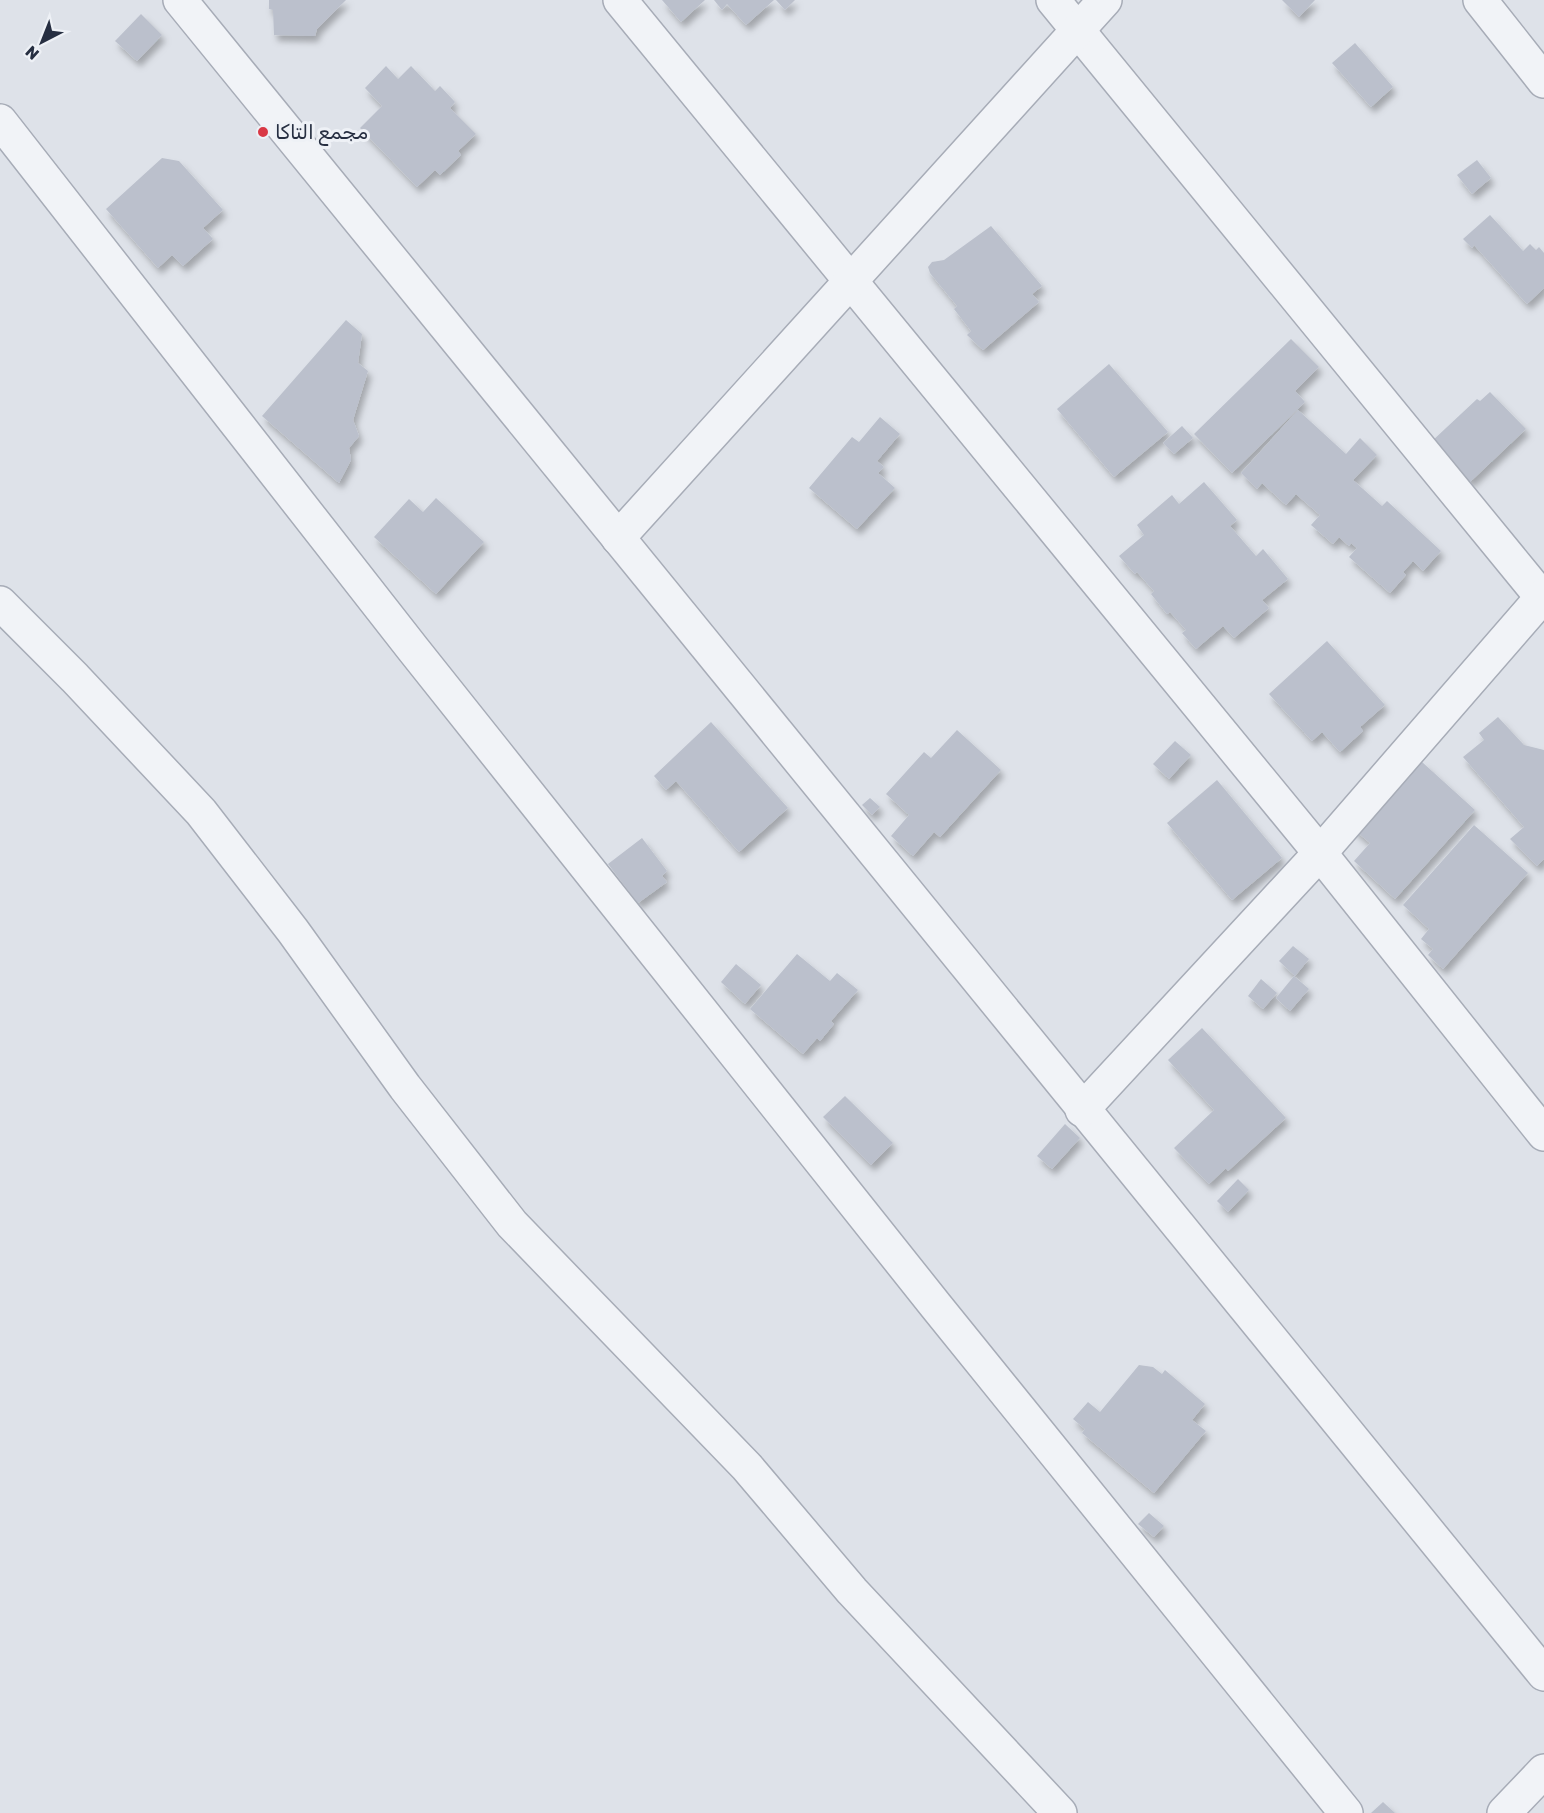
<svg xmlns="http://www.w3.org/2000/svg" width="1544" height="1813" font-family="Rubik,'Noto Naskh Arabic',sans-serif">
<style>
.building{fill:#bbc0cc;filter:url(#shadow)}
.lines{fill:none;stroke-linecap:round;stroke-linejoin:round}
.minor-casing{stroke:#a7acb7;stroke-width:36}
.minor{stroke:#f1f3f7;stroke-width:33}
.poi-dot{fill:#d93845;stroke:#eef1f6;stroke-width:2}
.labels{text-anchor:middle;stroke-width:6;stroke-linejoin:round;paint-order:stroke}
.poi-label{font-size:20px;fill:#262e41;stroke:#eef1f6;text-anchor:start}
</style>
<defs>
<filter id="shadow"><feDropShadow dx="3.5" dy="6" stdDeviation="3" flood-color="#0004"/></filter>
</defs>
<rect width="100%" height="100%" fill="#dee2e9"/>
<g class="building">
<polygon points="269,0 346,0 317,29 315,36 274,35 273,10 269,9"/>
<polygon points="662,0 705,0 681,22"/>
<polygon points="714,0 774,0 746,25 727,4 722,10"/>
<polygon points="776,0 795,0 785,10"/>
<polygon points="1282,0 1315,0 1299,17"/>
<polygon points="141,14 162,35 137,61 115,41"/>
<polygon points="1355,43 1393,87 1371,107 1332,63"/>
<polygon points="386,66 398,79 411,66 435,91 440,86 455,102 450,108 476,134 458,151 461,155 440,175 435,170 417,187 360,128 382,106 365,88"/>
<polygon points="162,158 179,161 223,210 203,228 213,239 183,266 172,255 158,268 106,209"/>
<polygon points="1477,160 1491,178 1472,194 1457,175"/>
<polygon points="1490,215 1523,251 1530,244 1536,250 1539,247 1544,253 1544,288 1527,304 1474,245 1472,248 1463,239"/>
<polygon points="991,226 1042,286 1032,294 1039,302 983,350 967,335 971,331 954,309 957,306 930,273 928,267 932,262 944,260"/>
<polygon points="346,320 362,334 358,363 368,371 353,420 359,436 349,448 351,460 339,483 262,416"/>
<polygon points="1291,339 1319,367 1295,391 1305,402 1232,473 1194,434"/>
<polygon points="1109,364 1168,432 1114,477 1057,409"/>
<polygon points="1490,392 1526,429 1470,482 1431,442 1477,399 1480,401"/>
<polygon points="1298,410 1346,454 1360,438 1377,455 1353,480 1382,506 1387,501 1441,551 1423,571 1413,561 1403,572 1406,575 1390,593 1349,557 1357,548 1351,543 1349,546 1339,537 1333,544 1311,525 1320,515 1296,494 1286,505 1262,483 1257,489 1241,473"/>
<polygon points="880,417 900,434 877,461 884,467 878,473 895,488 857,529 809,488 852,437 859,442"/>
<polygon points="1182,426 1193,438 1174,454 1163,443"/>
<polygon points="1204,482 1237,520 1230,526 1256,556 1263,549 1288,579 1262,600 1269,608 1234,638 1223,626 1196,649 1182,633 1186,630 1170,612 1167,614 1151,594 1154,591 1137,572 1135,574 1119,556 1144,535 1137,525 1172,495 1179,504"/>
<polygon points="436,498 484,542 436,594 374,537 409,499 423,512"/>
<polygon points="1327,641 1385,705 1360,727 1363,731 1340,752 1322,732 1312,741 1269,694"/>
<polygon points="1498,717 1524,745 1544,750 1544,859 1537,866 1510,839 1524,827 1463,757 1484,740 1479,733"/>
<polygon points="711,722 788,808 739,852 676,781 666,790 654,776"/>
<polygon points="957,730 1001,770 940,837 934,832 913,856 891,836 909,815 886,794 924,752 931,758"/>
<polygon points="1175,741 1191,755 1169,779 1153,764"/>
<polygon points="1422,762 1475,810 1395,899 1354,861 1370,843 1351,827 1390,784 1397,790"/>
<polygon points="1217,780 1282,858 1232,900 1167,823"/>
<polygon points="870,798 880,807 872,815 862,805"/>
<polygon points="1474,825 1528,873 1443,969 1428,955 1433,949 1421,939 1429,929 1403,905"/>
<polygon points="642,838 667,871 662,876 667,882 638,903 608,864"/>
<polygon points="1293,946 1309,959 1295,976 1279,961"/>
<polygon points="797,954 830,981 837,973 858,990 831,1021 834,1024 820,1041 817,1038 803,1054 750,1009"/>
<polygon points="736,964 761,985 745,1004 721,982"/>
<polygon points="1294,976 1309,989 1290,1011 1276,998"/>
<polygon points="1261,979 1277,993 1263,1009 1248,996"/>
<polygon points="1202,1028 1286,1118 1228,1171 1226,1168 1209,1184 1174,1148 1214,1110 1168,1060"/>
<polygon points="845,1096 893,1143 871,1165 823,1117"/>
<polygon points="1065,1124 1080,1138 1052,1169 1037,1156"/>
<polygon points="1238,1179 1249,1190 1228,1212 1217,1201"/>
<polygon points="1139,1365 1153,1367 1162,1374 1165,1370 1205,1404 1192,1420 1206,1431 1154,1493 1082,1433 1085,1429 1073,1419 1088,1402 1100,1412"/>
<polygon points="1149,1513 1164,1526 1154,1537 1138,1524"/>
<polygon points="1383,1802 1395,1813 1371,1813"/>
</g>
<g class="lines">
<g class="minor-casing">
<g id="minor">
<polyline points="180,0 1544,1674"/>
<polyline points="620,0 1320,853 1544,1134"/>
<polyline points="1053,0 1544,600"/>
<polyline points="1480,0 1544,81"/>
<polyline points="0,121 413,649 936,1306 1346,1813"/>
<polyline points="618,538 1105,0"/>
<polyline points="0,603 75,678 201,812 293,931 405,1087 512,1224 747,1467 852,1591 1060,1813"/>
<polyline points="1082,1110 1320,853 1544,595"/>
<polyline points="1504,1813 1544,1771"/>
</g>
</g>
<use href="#minor" class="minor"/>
</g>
<circle class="poi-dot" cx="263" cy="132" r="6"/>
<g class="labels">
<g class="poi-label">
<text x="275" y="139">مجمع التاكا</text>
</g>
</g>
<g transform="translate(42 42) rotate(222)" stroke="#eef1f6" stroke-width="4.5" paint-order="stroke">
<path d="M0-4.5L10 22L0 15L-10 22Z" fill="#262e41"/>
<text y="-9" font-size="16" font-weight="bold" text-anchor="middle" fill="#262e41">N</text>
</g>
</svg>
